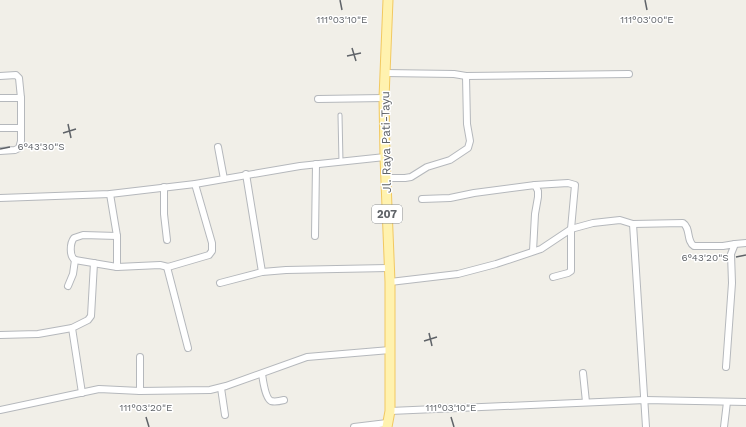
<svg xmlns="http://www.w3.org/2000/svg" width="746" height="427" font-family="'Work Sans',sans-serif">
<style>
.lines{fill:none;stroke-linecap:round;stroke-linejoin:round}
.lane-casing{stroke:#b5b8bc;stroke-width:5}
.street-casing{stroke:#b5b8bc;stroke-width:8}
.primary-casing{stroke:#f2c960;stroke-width:11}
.lane{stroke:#fff;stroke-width:3}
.street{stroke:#fff;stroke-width:6}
.primary{stroke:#fff2af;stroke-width:9}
.ticks{fill:none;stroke:#5f6368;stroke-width:1.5}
.labels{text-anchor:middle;stroke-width:3;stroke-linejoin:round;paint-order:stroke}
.shield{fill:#fff;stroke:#8f9295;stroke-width:1}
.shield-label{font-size:11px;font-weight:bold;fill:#5f6368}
.street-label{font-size:12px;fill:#5f6368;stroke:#fff}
.ticks-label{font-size:10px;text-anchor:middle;fill:#5f6368;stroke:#fff;stroke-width:3;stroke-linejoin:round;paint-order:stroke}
</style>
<rect width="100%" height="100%" fill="#f1efe8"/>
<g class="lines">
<g class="lane-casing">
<polyline id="lane" points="340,115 341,162"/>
</g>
<g class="street-casing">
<g id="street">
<polyline points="385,73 454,74 466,76 629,74"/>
<polyline points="0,76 16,75 19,78 21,98"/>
<polyline points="0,98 21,98 21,141 19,148 15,150 0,151"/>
<polyline points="318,99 384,98"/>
<polyline points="0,128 21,128"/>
<polyline points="218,147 224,179"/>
<polyline points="386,178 405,178 411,177 427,167 450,160 468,148 470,141 467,124 466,76"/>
<polyline points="535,185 568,183 575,185 571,229 571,271 568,273 553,277"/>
<polyline points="164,187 164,214 167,240"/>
<polyline points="110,194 117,236 117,267"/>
<polyline points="0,198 110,194 195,184 300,166 385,157"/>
<polyline points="422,199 450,198 474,193 535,185 538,191 538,197 535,214 533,251"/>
<polyline points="633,224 646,427"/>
<path d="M117 236 83 235 74 238C70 243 69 256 75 260L117 267 160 265 168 267 209 255 212 251V243L195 184"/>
<polyline points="315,236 316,164"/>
<polyline points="735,244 746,243"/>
<polyline points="167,267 188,348"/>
<polyline points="262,272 286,270 388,268"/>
<path d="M390 282 458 274 496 264 541 249 571 229 593 223 620 220 633 224 683 223C691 228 686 241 694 246H723L735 244 731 254 732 283 726 367"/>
<polyline points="220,283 262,272 246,174"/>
<polyline points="68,286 73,274 75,260"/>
<polyline points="0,335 38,334 72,328"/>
<polyline points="583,373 586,402"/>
<path d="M262 374C263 380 265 398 271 401 275 402 280 401 284 400"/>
<polyline points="221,388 225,415"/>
<polyline points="140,391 140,357"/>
<polyline points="82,393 72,328 88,320 91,316 94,263"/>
<polyline points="0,410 99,389 140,391 210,390 226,386 307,357 390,350"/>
<polyline points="390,411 645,400 746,402"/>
<polyline points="354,427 387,423"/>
<polyline points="724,427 727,402"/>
</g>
</g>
<g class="primary-casing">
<polyline id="primary" points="387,427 390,411 390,282 385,157 384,98 388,0"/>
</g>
<use href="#lane" class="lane"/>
<use href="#street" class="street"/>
<use href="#primary" class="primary"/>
</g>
<path class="ticks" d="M340 0 342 10M645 0 647 10M352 48 356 61M347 56 361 53M68 124 71 138M63 133 76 129M0 149 10 147M736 257 746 255M429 333 432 346M424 341 437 337M146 417 149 427M451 417 454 427"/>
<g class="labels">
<rect class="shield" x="372" y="205" width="30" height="18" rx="3"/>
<g class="shield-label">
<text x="387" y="218">207</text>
</g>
<g class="street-label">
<text transform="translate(386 142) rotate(-91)" y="4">Jl. Raya Pati-Tayu</text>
</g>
</g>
<g class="ticks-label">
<text x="342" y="23">111°03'10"E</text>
<text x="647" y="23">111°03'00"E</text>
<text x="41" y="150">6°43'30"S</text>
<text x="705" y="261">6°43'20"S</text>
<text x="146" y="411">111°03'20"E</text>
<text x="451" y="411">111°03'10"E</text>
</g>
</svg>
